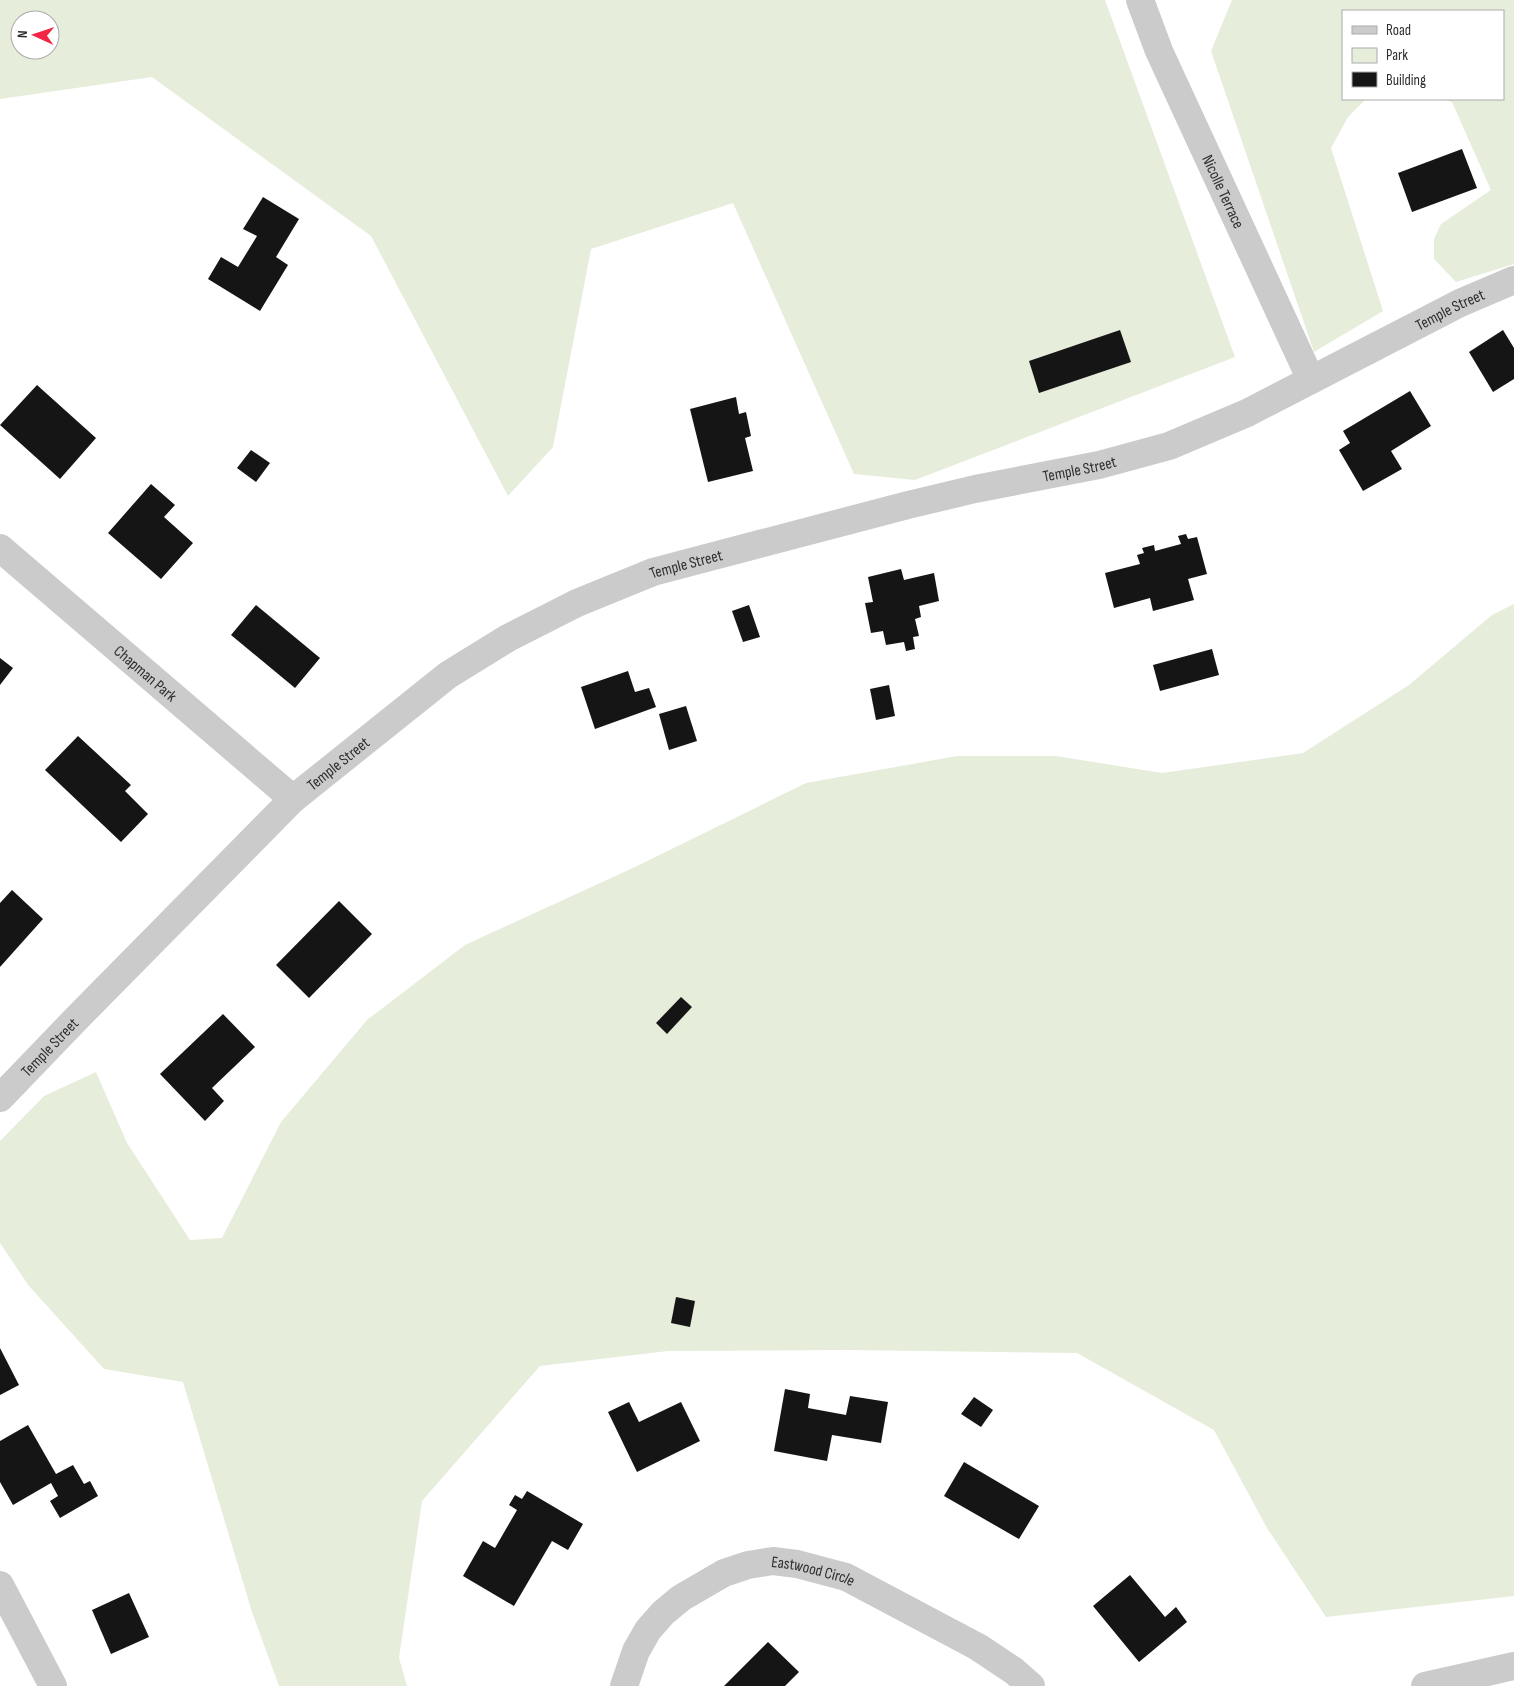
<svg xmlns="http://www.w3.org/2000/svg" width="1514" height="1686" font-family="'Sofia Sans Condensed',sans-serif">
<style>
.green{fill:#e6eddb;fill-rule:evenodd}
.building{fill:#151515}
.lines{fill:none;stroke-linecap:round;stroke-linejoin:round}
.minor{stroke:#cbcbcb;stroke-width:28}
.labels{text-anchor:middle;stroke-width:5;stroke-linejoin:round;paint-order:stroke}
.street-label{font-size:16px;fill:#2e2e2e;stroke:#fff}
</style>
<rect width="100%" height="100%" fill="#fff"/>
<g class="green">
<path d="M0 0H1105L1235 357 915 480 854 474 733 203 591 249 553 447 508 496 371 236 152 77 0 99ZM20 20H50V50H20Z"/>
<polygon points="1232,0 1514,0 1514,264 1456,282 1434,259 1434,239 1441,224 1491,190 1452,102 1442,99 1503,99 1503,11 1343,11 1343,99 1366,99 1348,117 1331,148 1383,311 1314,352 1211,51"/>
<polygon points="1514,604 1514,1596 1326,1617 1267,1528 1214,1430 1077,1353 849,1350 668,1351 540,1366 422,1501 399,1658 407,1686 279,1686 252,1612 183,1382 104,1369 29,1286 0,1243 0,1141 44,1096 96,1072 127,1143 190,1240 222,1238 281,1122 367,1020 465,945 635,867 806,783 957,756 1056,756 1162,773 1303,753 1409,685 1492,615"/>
</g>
<g class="building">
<polygon points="1462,149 1477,188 1412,212 1398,173"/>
<polygon points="263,197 299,219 276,257 288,265 260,311 208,279 221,257 238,267 257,236 243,229"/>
<polygon points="1120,330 1131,362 1039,393 1029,361"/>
<polygon points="1503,330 1514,348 1514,379 1493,392 1469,352"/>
<polygon points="37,385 96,438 60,479 0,425"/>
<polygon points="1410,391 1431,426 1391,451 1402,469 1363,491 1339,450 1350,443 1343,431"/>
<polygon points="736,397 739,414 746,412 751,436 745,438 753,471 708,482 690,409"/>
<polygon points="251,450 270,463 256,482 237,468"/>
<polygon points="151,484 175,505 164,517 193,543 161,579 108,533"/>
<polygon points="1186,534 1188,539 1197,537 1207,574 1188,579 1194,600 1153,611 1150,598 1114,608 1105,573 1140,564 1137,555 1144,553 1142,548 1154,545 1155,551 1181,544 1178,536"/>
<polygon points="901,569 904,580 934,573 939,601 919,606 921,617 915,619 919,636 913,637 915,649 906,651 904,642 886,645 883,631 871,633 865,603 873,602 868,577"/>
<polygon points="256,605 320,658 295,688 231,635"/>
<polygon points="749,605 760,637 743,642 732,611"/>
<polygon points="1212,649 1219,675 1160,691 1153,665"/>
<polygon points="0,658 13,668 0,685"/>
<polygon points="628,671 635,692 649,688 656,707 595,729 581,687"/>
<polygon points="889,685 895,716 876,720 870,689"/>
<polygon points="686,706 697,741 669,750 659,714"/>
<polygon points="78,736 131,785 125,791 148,814 121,842 45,770"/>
<polygon points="12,890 43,919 0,967 0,903"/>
<polygon points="339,901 372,934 309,998 276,965"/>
<polygon points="681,997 692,1007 667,1034 656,1023"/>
<polygon points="223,1014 255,1047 212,1088 224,1101 205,1121 160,1074"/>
<polygon points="676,1297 695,1301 690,1327 671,1323"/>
<polygon points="0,1348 19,1385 0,1395"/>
<polygon points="785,1389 810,1394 808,1408 846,1415 850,1396 888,1402 881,1443 832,1435 827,1461 774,1451"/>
<polygon points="974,1397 993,1410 981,1427 961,1414"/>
<polygon points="629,1402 639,1422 681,1402 700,1441 637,1472 608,1412"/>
<polygon points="28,1425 56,1474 73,1465 84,1484 90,1481 98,1496 60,1518 50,1501 58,1496 51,1483 13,1505 0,1482 0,1441"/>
<polygon points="964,1462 1039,1506 1019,1539 944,1496"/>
<polygon points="527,1491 583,1524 568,1550 552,1541 514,1606 463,1576 483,1541 495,1548 517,1510 509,1505 515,1495 522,1499"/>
<polygon points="1130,1575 1165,1617 1176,1607 1187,1622 1139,1662 1093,1606"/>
<polygon points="129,1593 149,1637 111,1654 92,1610"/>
<polygon points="768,1642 799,1672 785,1686 724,1686"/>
</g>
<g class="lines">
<g class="minor">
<path id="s1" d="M1140 0 1159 51 1311 380"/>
<path id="s2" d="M0 548 293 799"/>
<path id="s3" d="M0 1098 76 1019 293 799 448 675 508 638 577 603 653 572 908 505 975 489 1099 465 1169 446 1247 413 1460 303 1514 280"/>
<polyline points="0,1585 53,1686"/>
<path id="s4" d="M624 1686 636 1651 648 1630 663 1613 681 1598 724 1573 748 1565 773 1561 797 1564 846 1577 978 1647 1014 1671 1031 1686"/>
<polyline points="1425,1686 1514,1666"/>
</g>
</g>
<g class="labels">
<g class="street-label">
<text dy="6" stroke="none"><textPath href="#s1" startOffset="209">Nicolle Terrace</textPath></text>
<text dy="6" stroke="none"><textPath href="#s3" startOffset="1691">Temple Street</textPath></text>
<text dy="6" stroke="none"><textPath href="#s3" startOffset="1286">Temple Street</textPath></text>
<text dy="6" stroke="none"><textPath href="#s3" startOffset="881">Temple Street</textPath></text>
<text dy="6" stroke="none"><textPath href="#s2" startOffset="192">Chapman Park</textPath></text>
<text dy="6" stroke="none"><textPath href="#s3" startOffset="476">Temple Street</textPath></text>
<text dy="6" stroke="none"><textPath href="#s3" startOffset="71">Temple Street</textPath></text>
<text dy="6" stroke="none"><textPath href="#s4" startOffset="249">Eastwood Circle</textPath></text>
</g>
</g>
<rect x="1342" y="10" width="162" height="90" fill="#ffffff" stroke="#ababab"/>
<rect x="1352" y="26" width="25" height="8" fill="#cbcbcb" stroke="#ababab"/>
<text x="1386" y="35" font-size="15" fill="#2e2e2e">Road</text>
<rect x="1352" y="48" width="25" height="15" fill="#e6eddb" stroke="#ababab"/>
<text x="1386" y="60" font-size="15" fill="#2e2e2e">Park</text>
<rect x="1352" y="72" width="25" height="15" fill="#151515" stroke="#ababab"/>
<text x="1386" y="85" font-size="15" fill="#2e2e2e">Building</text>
<g transform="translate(35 35) rotate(273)"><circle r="24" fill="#ffffff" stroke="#ababab"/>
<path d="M0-4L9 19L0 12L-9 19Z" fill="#f02644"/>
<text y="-8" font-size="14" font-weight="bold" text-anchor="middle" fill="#2e2e2e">N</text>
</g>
</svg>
